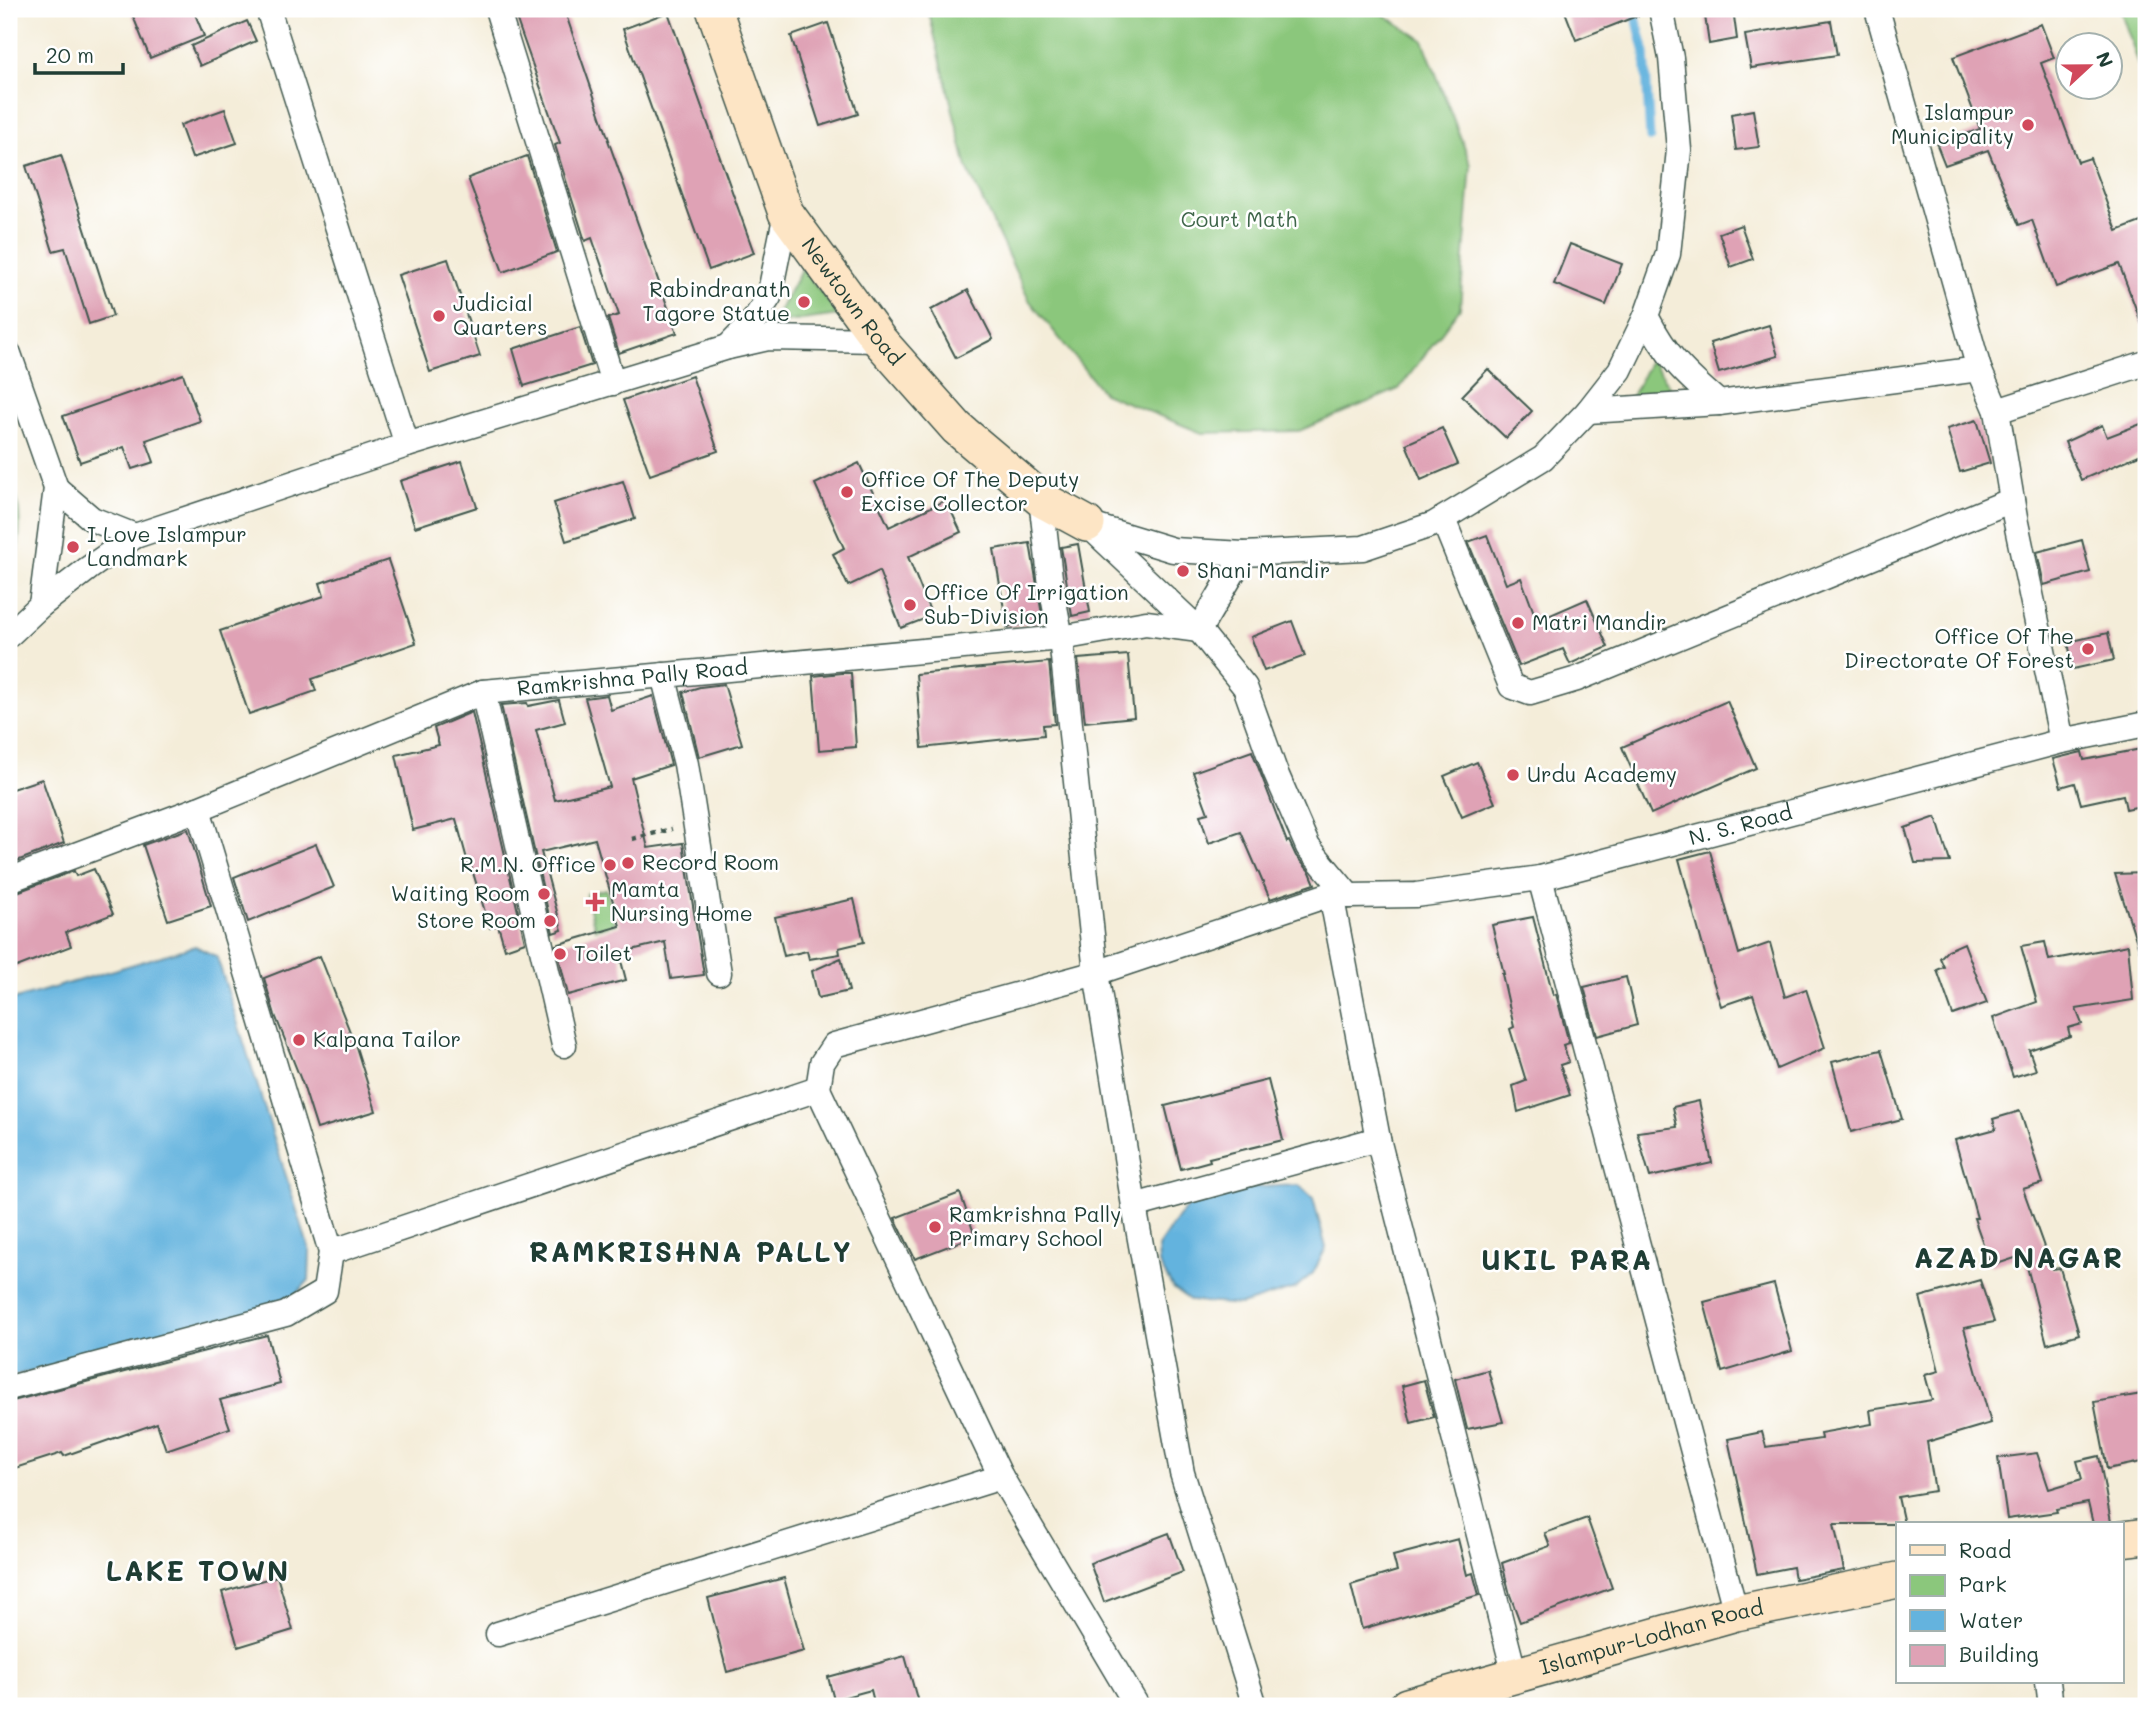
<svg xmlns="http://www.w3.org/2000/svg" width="2155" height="1715" font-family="Mali,sans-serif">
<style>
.green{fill:#8bc77c;stroke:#558258;stroke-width:2}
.water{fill:#64b3de;stroke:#427889;stroke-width:2}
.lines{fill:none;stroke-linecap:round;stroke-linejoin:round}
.stream{stroke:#64b3de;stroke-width:9}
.building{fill:#dfa2b5}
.street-casing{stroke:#3f574d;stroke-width:27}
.secondary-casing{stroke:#3f574d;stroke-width:38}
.path{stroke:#3f574d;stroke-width:4.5;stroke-dasharray:5 5;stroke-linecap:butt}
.street{stroke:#fff;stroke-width:24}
.secondary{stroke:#fde5c5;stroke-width:35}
.poi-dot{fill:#d1495b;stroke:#fff;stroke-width:2.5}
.labels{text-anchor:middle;stroke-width:5;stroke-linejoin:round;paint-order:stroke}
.poi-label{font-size:21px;fill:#1f3d34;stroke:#fff;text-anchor:start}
.park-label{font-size:21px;fill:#3f664a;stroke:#fff}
.street-label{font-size:21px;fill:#1f3d34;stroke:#fff}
.district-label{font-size:28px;font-weight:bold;letter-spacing:2px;fill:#1f3d34;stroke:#fff}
</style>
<rect width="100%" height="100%" fill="#fff"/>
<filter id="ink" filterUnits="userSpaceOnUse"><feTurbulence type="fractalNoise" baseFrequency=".0143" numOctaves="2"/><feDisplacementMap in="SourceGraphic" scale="14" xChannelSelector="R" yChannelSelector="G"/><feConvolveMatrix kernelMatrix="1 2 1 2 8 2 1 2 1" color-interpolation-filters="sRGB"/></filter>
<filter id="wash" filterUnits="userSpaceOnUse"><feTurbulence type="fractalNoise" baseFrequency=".00686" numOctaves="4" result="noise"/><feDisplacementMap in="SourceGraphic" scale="28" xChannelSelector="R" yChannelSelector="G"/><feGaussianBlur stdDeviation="1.57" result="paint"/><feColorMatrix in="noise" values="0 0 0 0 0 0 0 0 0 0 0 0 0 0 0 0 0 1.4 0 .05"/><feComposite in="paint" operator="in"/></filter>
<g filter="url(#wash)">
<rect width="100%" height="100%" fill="#f4edd9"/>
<g class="green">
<polygon points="928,9 1375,9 1423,40 1471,165 1460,308 1399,389 1299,431 1202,433 1103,393 1029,300 967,168"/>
<polygon points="2120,9 2146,9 2146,85"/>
<polygon points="802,269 839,315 772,324"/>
<polygon points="1651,359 1674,393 1630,400"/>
<path d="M9 473C12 483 16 494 18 505 23 534 15 565 9 593Z"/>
<polygon points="606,889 615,924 595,929 586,894"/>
</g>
<g class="water">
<polygon points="195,946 217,957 310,1252 309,1280 288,1303 9,1377 9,1001"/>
<polygon points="1299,1185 1313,1198 1326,1248 1313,1273 1295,1288 1241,1305 1191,1301 1173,1288 1159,1264 1158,1247 1178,1217 1189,1205 1236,1188"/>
</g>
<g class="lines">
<polyline class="stream" points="1634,9 1645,53 1650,138"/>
</g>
<g id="blocks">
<g class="building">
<polygon points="130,9 193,9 204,36 150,58"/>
<polygon points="513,9 564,9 609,140 608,140 677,333 619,353 608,318 619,315 592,238 585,241 555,145 560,143"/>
<polygon points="1564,9 1647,9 1647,12 1576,40"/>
<polygon points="1704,9 1733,9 1737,39 1709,44"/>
<polygon points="668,12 754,253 709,270 623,29"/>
<polygon points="247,21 256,41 200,66 191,46"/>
<polygon points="1831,21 1837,55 1751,68 1745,35"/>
<polygon points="828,23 858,114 820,126 791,36"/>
<polygon points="2041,24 2054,58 2041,63 2078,162 2090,158 2117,231 2146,220 2146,330 2144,330 2119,264 2056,287 2032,220 2019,225 1988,150 1945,165 1937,145 1980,129 1953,57"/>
<polygon points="225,109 237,143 192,158 180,125"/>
<polygon points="1753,110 1759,147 1736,150 1731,114"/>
<polygon points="61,155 113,316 89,324 65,248 53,251 26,166"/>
<polygon points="527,156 557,252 503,272 468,178"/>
<polygon points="1741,225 1753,259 1731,267 1719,233"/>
<polygon points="1570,244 1622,264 1606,305 1554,284"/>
<polygon points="448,259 480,356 430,372 398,275"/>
<polygon points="968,290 993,339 956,358 931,310"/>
<polygon points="1769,325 1778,356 1719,373 1710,343"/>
<polygon points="580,327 592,365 524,386 513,349"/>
<polygon points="1488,369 1532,411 1506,438 1462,396"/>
<polygon points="183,374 200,421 146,440 154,462 132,469 124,447 80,462 63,416"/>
<polygon points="692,376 718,451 650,475 623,400"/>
<polygon points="1977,420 1990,463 1960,472 1947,429"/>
<polygon points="2146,422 2146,452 2081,480 2065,442 2102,425 2107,437"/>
<polygon points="1442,428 1458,464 1421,480 1406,444"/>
<polygon points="462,461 477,507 415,527 400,481"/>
<polygon points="859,463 889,527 946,500 961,532 908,557 932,616 901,628 879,571 848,586 833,554 844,548 815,484"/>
<polygon points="623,481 635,519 566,541 554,503"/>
<polygon points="1487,535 1506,584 1521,578 1537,621 1587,599 1608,647 1570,664 1563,649 1519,666 1468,542"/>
<polygon points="2082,540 2090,572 2044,585 2037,552"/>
<polygon points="1030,543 1043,621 1007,627 994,549"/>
<polygon points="1078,544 1090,612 1072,616 1061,547"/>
<polygon points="388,560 416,643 312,679 316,691 249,714 220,631 324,596 320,583"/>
<polygon points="1292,621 1305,656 1264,671 1251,637"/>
<polygon points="2108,633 2114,660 2073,669 2068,642"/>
<polygon points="1128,655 1134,717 1085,722 1078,659"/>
<polygon points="1049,662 1055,724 1043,725 1044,735 922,748 916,674"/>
<polygon points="842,673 851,673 856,747 819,750 813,676"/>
<polygon points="724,684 742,744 699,757 683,692 700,687"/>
<polygon points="607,695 611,710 653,696 671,765 631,778 648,848 683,843 704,975 671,979 665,942 619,953 626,980 568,995 556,945 620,926 595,839 541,852 562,930 553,933 501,705 527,703 528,706 559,700 565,722 536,730 555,800 610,787 585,698"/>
<polygon points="1727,701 1756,768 1651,814 1622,747"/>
<polygon points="472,712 525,942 505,949 498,925 490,928 470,863 468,863 456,819 413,830 396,755 439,745 434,728"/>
<polygon points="2146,748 2146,805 2126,809 2123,795 2081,804 2075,783 2061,787 2053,759 2082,752 2084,760"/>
<polygon points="1252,751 1287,842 1289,841 1296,856 1310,872 1315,884 1270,899 1241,832 1209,843 1200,815 1208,813 1193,772"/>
<polygon points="1477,762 1495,803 1462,817 1444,776"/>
<polygon points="42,779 64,843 9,864 9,790"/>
<polygon points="1936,817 1950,862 1915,863 1905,828"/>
<polygon points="188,829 211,906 168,920 143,845"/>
<polygon points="316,844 334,887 248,922 234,877"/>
<polygon points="1710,851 1739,954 1770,943 1785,997 1806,989 1825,1048 1777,1069 1753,995 1721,1006 1708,965 1679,859"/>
<polygon points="94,869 113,914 66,932 71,946 9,970 9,895 74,871 76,876"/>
<polygon points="2146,873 2146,954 2141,955 2115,874"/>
<polygon points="854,899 864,942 839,948 840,954 809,959 807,951 784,956 775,917"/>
<polygon points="1533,917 1553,995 1556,994 1569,1043 1563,1045 1569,1062 1560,1065 1570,1095 1518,1112 1513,1086 1526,1081 1510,1029 1514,1027 1502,974 1504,974 1492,925"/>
<polygon points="2045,942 2049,960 2128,945 2133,1000 2076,1009 2082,1024 2068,1028 2070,1036 2029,1050 2036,1070 2013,1077 1993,1018 2037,1002 2021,946"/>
<polygon points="1964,943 1987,1003 1953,1015 1937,970 1944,967 1940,958 1948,950"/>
<polygon points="320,956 356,1047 376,1111 317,1129 303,1085 275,1015 264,978"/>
<polygon points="841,958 849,991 818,998 812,971"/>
<polygon points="1626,977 1637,1025 1597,1036 1584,987"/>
<polygon points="1881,1050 1902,1119 1851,1132 1832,1062"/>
<polygon points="1268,1080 1283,1140 1209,1158 1210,1161 1181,1169 1165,1106"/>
<polygon points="1699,1101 1712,1163 1650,1177 1637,1132 1677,1127 1673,1107"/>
<polygon points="2020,1111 2043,1183 2023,1189 2052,1269 2060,1268 2079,1334 2047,1344 2024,1255 1991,1266 1974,1218 1977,1218 1955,1140 1996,1129 1993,1119"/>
<polygon points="960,1193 975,1236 915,1259 895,1218"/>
<polygon points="1980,1280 1994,1322 1964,1328 1991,1423 1927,1442 1935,1491 1898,1497 1904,1524 1834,1524 1844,1570 1795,1579 1793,1567 1757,1574 1728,1439 1762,1432 1766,1447 1821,1439 1820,1433 1872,1424 1870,1410 1932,1400 1925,1375 1939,1371 1920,1297"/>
<polygon points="1774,1284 1792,1351 1722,1372 1704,1302"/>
<polygon points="267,1335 280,1384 220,1400 230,1428 166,1450 157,1423 64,1456 62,1453 9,1470 9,1402"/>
<polygon points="1488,1370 1503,1422 1467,1429 1455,1379"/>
<polygon points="1424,1380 1434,1417 1411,1423 1402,1386"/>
<polygon points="2142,1394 2146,1418 2146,1461 2107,1469 2094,1402"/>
<polygon points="2037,1453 2049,1489 2082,1479 2077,1461 2099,1456 2111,1522 2093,1524 2088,1503 2056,1509 2057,1512 2007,1519 1998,1458"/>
<polygon points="1587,1518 1612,1588 1520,1622 1510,1595 1502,1563 1550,1546 1545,1533"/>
<polygon points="1169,1533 1183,1572 1104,1602 1090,1563"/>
<polygon points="1458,1539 1467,1575 1473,1573 1479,1595 1362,1629 1351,1585 1397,1571 1393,1556"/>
<polygon points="277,1576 293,1630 238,1647 222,1592"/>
<polygon points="784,1578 804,1651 727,1672 708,1598"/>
<polygon points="905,1656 919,1706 875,1706 871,1690 834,1700 828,1677"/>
</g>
</g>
</g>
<g filter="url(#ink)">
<use href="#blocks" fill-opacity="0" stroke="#3f574d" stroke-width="2"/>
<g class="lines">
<g class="street-casing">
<g id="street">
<polyline points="268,9 407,445"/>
<polyline points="497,9 613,383"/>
<polyline points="1877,9 1979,369 1997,411 2015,518 2062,741"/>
<path d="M1646 316C1667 357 1685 374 1719 403L1979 369"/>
<polyline points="728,347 754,320 769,297 786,213"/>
<polyline points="9,354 56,488 41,605"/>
<polyline points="1588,411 1719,403"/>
<polyline points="1997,411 2146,363"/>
<polyline points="56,488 92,519 135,536"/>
<path id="s1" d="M1041 499 1051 586 1061 638 1096 973 1331 894 1349 896 1416 895 1540 878 2062 741 2146 724"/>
<polyline points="1443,519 1511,686 1530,693 1577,679 2012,500"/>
<polyline points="1087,524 1173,550 1244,554 1363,548 1434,524 1543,458 1588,411 1620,370 1646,316 1668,254 1679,150 1671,58 1661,9"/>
<polyline points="1090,527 1199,630 1245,687 1275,771 1308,847 1349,896"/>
<polyline points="9,635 41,605 89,568 135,536 407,445 728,347 768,338 879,340"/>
<polyline points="663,675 686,764 719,973"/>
<polyline points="483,692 564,1045"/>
<polyline points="1540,878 1736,1613"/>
<path id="s2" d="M9 880 198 809 483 692 1061 638 1146 623 1199 630 1244 554"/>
<polyline points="1331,894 1378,1139 1515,1676"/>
<polyline points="818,1089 1001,1477 1137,1706"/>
<polyline points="1134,1206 1378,1139"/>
<polyline points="331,1252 818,1089 822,1063 834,1045 1096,973 1134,1206 1182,1473 1255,1706"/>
<polyline points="9,1388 286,1314 325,1291 331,1252 198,809"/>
<polyline points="498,1634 1001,1477"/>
<polyline points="2048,1682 2051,1706"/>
</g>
</g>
<g class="secondary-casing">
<g id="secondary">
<path id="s3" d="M714 9 786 213 879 340 957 428 1041 499 1087 524"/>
<polyline points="2122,1539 2146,1536"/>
<path id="s4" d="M1407 1706 1736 1613 1898 1580"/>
</g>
</g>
<polyline class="path" points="632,839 672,829"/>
<use href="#street" class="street"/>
<use href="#secondary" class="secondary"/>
</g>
</g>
<g class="poi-dot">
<circle cx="2028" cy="125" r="7"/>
<circle cx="804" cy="302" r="7"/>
<circle cx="439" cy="316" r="7"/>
<circle cx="847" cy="492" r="7"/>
<circle cx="73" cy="547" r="7"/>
<circle cx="1183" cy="571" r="7"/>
<circle cx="910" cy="605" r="7"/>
<circle cx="1518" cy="623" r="7"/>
<circle cx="2088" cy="649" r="7"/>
<circle cx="1513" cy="775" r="7"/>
<circle cx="628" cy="863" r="7"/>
<circle cx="610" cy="865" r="7"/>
<circle cx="544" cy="894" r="7"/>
<path d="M591.5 891.5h7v7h7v7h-7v7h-7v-7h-7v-7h7z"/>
<circle cx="550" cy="921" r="7"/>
<circle cx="560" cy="954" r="7"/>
<circle cx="299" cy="1040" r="7"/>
<circle cx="935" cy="1227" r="7"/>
</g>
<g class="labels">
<g class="poi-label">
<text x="2014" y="120" text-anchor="end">Islampur<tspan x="2014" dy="24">Municipality</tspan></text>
<text x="790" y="297" text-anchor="end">Rabindranath<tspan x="790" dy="24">Tagore Statue</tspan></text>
<text x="453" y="311">Judicial<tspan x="453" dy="24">Quarters</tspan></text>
<text x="861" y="487">Office Of The Deputy<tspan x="861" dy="24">Excise Collector</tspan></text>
<text x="87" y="542">I Love Islampur<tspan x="87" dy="24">Landmark</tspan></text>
<text x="1197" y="578">Shani Mandir</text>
<text x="924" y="600">Office Of Irrigation<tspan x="924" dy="24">Sub-Division</tspan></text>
<text x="1532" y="630">Matri Mandir</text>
<text x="2074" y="644" text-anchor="end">Office Of The<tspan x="2074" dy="24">Directorate Of Forest</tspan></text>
<text x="1527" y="782">Urdu Academy</text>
<text x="642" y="870">Record Room</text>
<text x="596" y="872" text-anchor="end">R.M.N. Office</text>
<text x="611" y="897">Mamta<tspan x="611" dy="24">Nursing Home</tspan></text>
<text x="530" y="901" text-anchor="end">Waiting Room</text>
<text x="536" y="928" text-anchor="end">Store Room</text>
<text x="574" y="961">Toilet</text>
<text x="313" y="1047">Kalpana Tailor</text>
<text x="949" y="1222">Ramkrishna Pally<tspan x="949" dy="24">Primary School</tspan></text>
</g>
<g class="park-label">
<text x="1239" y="227">Court Math</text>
</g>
<g class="street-label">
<text dy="7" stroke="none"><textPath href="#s3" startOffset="327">Newtown Road</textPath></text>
<text dy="7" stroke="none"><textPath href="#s2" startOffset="660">Ramkrishna Pally Road</textPath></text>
<text dy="7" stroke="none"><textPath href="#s1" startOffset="1143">N. S. Road</textPath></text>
<text dy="7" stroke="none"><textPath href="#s4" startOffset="254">Islampur-Lodhan Road</textPath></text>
</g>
<g class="district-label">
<text x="691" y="1262">RAMKRISHNA PALLY</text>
<text x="2019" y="1268">AZAD NAGAR</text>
<text x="1567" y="1270">UKIL PARA</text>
<text x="198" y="1581">LAKE TOWN</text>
</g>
</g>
<rect width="2155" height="1715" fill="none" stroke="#fff" stroke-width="35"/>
<rect x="1896" y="1522" width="228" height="161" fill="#ffffff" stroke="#a5b1ae" stroke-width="2"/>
<rect x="1910" y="1545" width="35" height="10" fill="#fde5c5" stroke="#a5b1ae" stroke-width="2"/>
<text x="1959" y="1558" font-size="21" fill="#1f3d34">Road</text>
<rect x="1910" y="1575" width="35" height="21" fill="#8bc77c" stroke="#a5b1ae" stroke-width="2"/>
<text x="1959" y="1592" font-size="21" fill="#1f3d34">Park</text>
<rect x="1910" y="1610" width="35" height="21" fill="#64b3de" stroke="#a5b1ae" stroke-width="2"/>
<text x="1959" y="1628" font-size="21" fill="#1f3d34">Water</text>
<rect x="1910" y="1645" width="35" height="21" fill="#dfa2b5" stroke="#a5b1ae" stroke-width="2"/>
<text x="1959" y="1662" font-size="21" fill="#1f3d34">Building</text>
<g transform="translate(2089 66) rotate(68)"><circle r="33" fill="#ffffff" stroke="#a5b1ae" stroke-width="2"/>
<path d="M0-5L12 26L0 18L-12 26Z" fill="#d1495b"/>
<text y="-10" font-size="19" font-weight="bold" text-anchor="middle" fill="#1f3d34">N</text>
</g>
<path d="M35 63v10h88v-10" fill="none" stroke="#1f3d34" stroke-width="3.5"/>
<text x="46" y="63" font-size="21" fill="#1f3d34" stroke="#ffffff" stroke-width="5" paint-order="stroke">20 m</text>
</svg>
